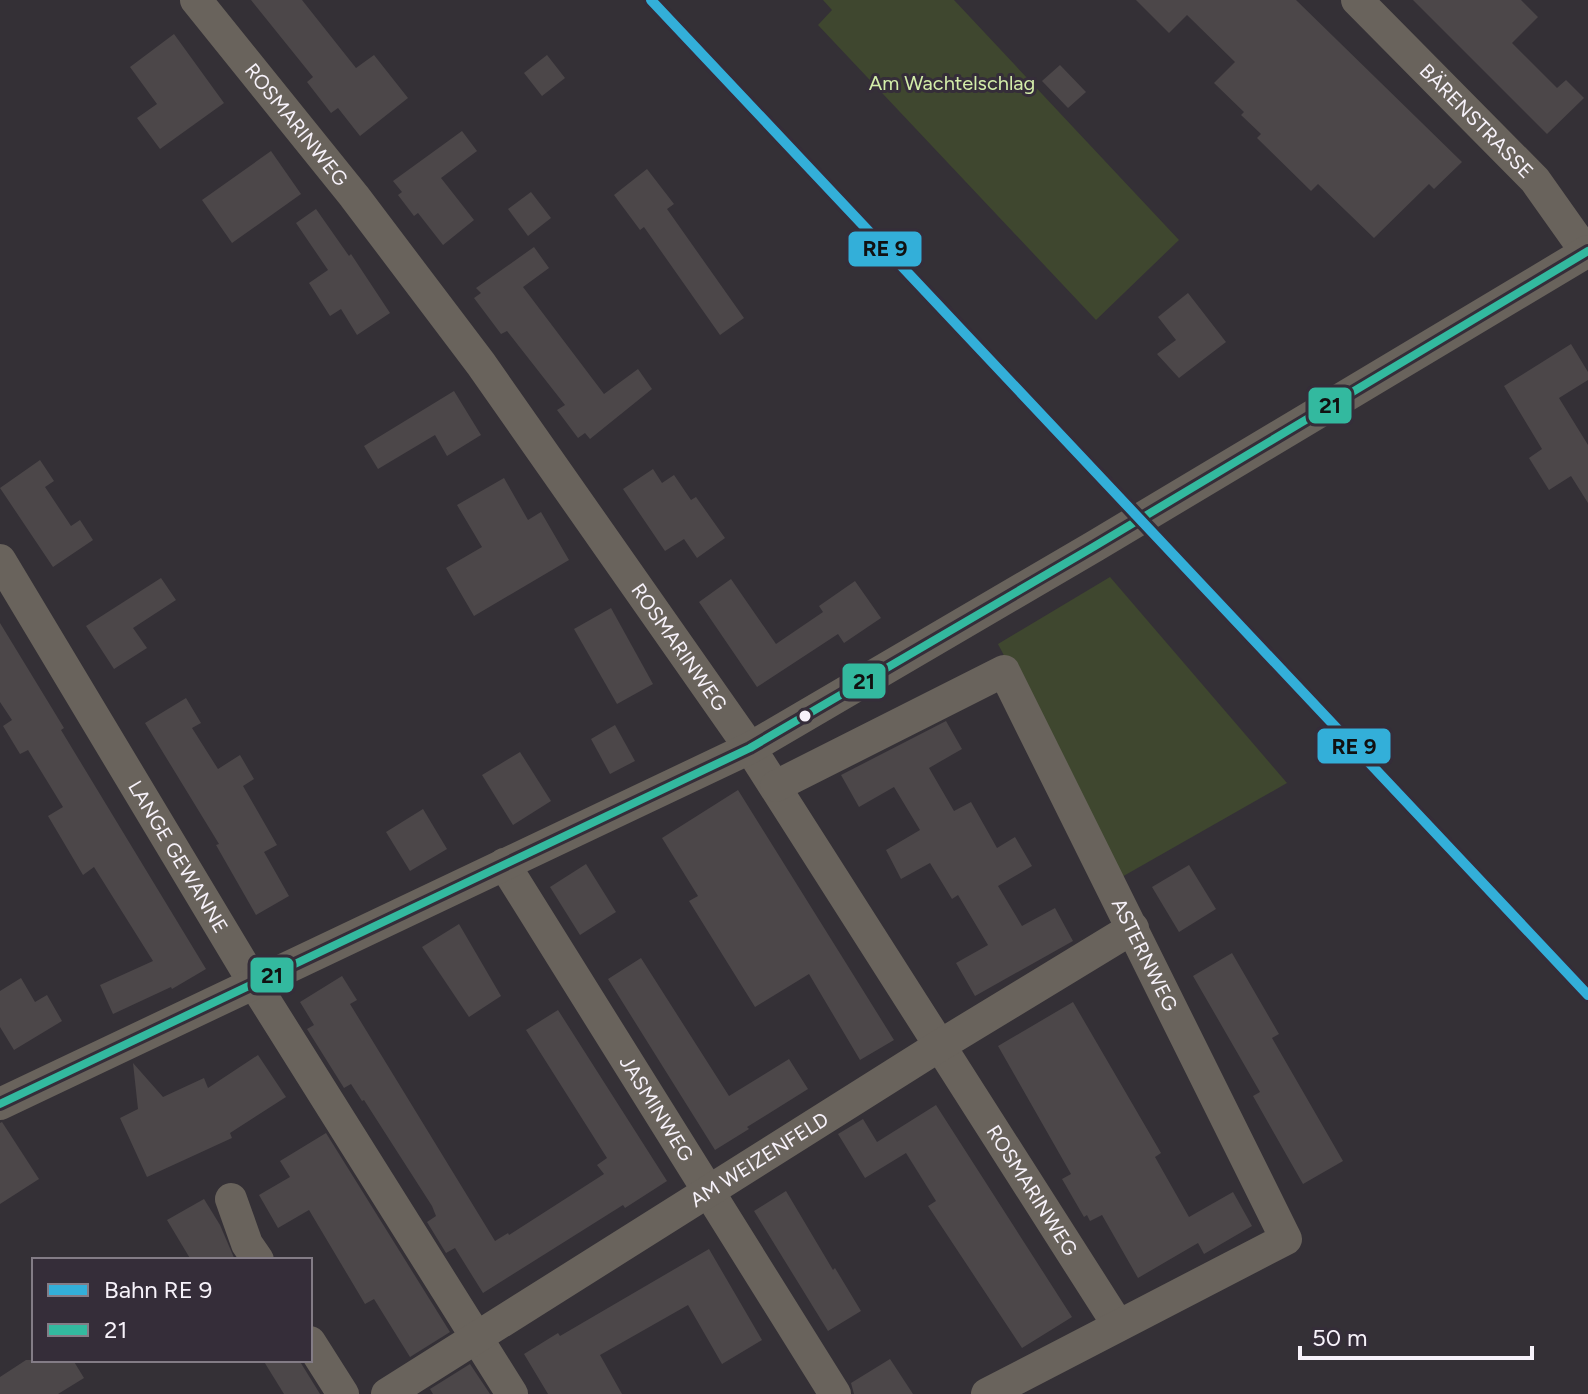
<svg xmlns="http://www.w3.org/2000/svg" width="1588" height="1394" font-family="Figtree,sans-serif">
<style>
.green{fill:#3f472f}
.building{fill:#4c4749}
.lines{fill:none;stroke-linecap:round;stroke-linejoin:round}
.minor{stroke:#69635c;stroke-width:32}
.bus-1-casing{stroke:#352d39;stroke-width:14}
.bus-1{stroke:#33b99f;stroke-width:8}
.rail-1-casing{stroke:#352d39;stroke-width:16}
.rail-1{stroke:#33afd9;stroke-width:10}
.bus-dot{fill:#f7f2fa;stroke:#352d39;stroke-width:3}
.labels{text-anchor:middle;stroke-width:6;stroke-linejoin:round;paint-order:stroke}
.park-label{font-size:20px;fill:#d3eda9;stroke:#352d39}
.street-label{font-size:20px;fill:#f7f2fa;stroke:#352d39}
.line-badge{stroke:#352d39;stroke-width:3}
.pale-badge-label{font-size:22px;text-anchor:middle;font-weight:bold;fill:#111}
</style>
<rect width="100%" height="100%" fill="#343036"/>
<g class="green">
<polygon points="823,0 954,0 1179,240 1096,320 818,25 832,10"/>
<polygon points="1110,577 1287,783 1120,878 998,644"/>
</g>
<g class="building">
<polygon points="251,0 302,0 356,68 374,55 408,98 360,136 338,108 331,113 307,82 313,77"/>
<polygon points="1136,0 1296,0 1462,162 1434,189 1429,184 1374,238 1318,184 1311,191 1257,138 1261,134 1241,115 1244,112 1214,83 1235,62 1187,15 1169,33"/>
<polygon points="1413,0 1521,0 1538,17 1512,43 1557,88 1566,80 1584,98 1547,134"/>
<polygon points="174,34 224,103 160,149 137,118 157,104 130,67"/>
<polygon points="547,55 565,78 542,96 524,73"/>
<polygon points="1060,65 1086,92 1068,108 1042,81"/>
<polygon points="462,131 477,151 441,178 474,220 443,245 418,213 414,216 398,195 402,192 393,181"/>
<polygon points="271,151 301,194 232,243 202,200"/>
<polygon points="647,169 674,204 667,209 744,318 720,335 644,227 640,230 614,195"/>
<polygon points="531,192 551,218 528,236 508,209"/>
<polygon points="316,209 349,256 351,254 390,313 357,335 341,309 330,316 309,283 328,270 296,223"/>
<polygon points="534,247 549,268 523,287 604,394 638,369 652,389 590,439 585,433 578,438 557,410 565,405 507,331 501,334 474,298 481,293 476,288"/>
<polygon points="1188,293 1226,342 1179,378 1157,354 1176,340 1158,317"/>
<polygon points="1571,344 1588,372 1588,380 1559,398 1588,445 1588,503 1571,476 1549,490 1529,458 1542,449 1504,386"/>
<polygon points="454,391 481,435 447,456 435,435 378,469 364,446"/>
<polygon points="40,460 54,481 45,487 71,526 80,520 93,540 53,567 0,488"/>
<polygon points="653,469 662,483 674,475 691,500 696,497 725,538 697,558 684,539 665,551 623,489"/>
<polygon points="504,478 528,520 541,512 569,560 474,616 446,568 482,547 457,505"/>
<polygon points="161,578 176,600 133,628 147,648 114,669 86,626"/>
<polygon points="731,579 776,644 823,612 819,606 855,581 881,618 844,643 838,634 757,687 699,602"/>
<polygon points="611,608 653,684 617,704 574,629"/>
<polygon points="0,623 64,728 61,730 206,969 172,989 171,987 113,1014 100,985 153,961 94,867 83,875 48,816 63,807 28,750 20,754 3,726 12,720 0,702"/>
<polygon points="186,698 201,723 192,728 218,769 240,755 254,779 243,786 277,845 264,852 289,896 256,915 216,845 219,844 145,723"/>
<polygon points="946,721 962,749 929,768 954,811 971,802 997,848 1015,837 1032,866 998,886 1022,926 1055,908 1073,941 975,996 956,963 988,945 958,895 952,899 930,863 901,879 886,850 920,830 894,787 859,807 841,775"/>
<polygon points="615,725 635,761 610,774 591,739"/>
<polygon points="520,752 551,801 513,825 482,775"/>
<polygon points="738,790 894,1040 860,1060 809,974 755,1007 689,901 698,896 662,838"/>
<polygon points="423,809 447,849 410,871 386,832"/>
<polygon points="586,864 616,912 580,935 550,887"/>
<polygon points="1189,865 1216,909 1179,932 1152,887"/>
<polygon points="459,924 501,996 469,1017 422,947"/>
<polygon points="1232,953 1279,1034 1272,1038 1343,1161 1303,1184 1253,1096 1260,1092 1193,976"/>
<polygon points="641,958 729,1096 789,1059 808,1089 747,1127 749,1129 715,1150 608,979"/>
<polygon points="342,976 357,1000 350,1004 495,1241 508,1233 509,1235 604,1174 597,1165 607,1158 526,1030 558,1010 667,1181 625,1208 623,1205 483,1293 455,1248 446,1253 427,1222 436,1216 432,1206 364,1100 362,1101 351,1084 344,1088 307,1029 314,1025 300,1002"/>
<polygon points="21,978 35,1002 47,995 62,1021 14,1050 0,1027 0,991"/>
<polygon points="1073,1002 1161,1153 1155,1157 1189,1217 1233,1192 1252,1226 1204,1254 1198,1243 1138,1278 1102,1215 1090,1221 1087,1215 1084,1217 1062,1179 1071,1174 998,1046"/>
<polygon points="258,1055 286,1097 230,1133 232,1138 147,1177 120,1118 138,1109 133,1063 163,1097 204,1078 208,1088"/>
<polygon points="936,1105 1072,1317 1022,1348 928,1206 936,1201 906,1153 865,1178 838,1134 863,1119 877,1142"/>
<polygon points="2,1122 39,1179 0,1204 0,1123"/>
<polygon points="326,1133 450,1332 410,1357 374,1299 365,1304 309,1210 278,1228 259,1195 290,1177 280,1161"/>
<polygon points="786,1191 833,1270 835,1268 861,1311 828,1331 754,1211"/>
<polygon points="204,1199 220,1225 235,1260 191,1260 167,1220"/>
<polygon points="709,1249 762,1340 722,1364 688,1305 600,1355 622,1394 548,1394 524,1354 558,1333 560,1336"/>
<polygon points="890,1359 913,1394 854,1394 851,1383"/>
<polygon points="26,1360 73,1360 84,1378 58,1394 0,1394 0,1377"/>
<polygon points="263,1360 299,1360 320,1394 284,1394"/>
<polygon points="470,1364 490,1394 433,1394 430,1389"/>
</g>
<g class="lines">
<g class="minor">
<path id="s1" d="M196 0 354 196 481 364 750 748 1118 1325"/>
<path id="s2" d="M1357 0 1535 180 1586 252"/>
<path id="s3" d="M0 560 254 983 512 1394"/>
<path id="s4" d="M776 786 1004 671 1286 1239 987 1394"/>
<path id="s5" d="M504 864 835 1394"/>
<polyline points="0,1104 750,748 1095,546 1588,251"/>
<polyline points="231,1199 247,1244 258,1260"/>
<polyline points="310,1342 343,1394"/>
<path id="s6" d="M387 1394 939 1046 1133 928"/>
</g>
<g class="bus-1-casing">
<polyline id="bus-1" points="0,1104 750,748 1095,546 1588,251"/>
</g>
<use href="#bus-1" class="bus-1"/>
<g class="rail-1-casing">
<polyline id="rail-1" points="651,0 1588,995"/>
</g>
<use href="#rail-1" class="rail-1"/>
</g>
<circle class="bus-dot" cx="805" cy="716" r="7"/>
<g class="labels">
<g class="park-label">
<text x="952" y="90">Am Wachtelschlag</text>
</g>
<g class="street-label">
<text dy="7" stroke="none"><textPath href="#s2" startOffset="170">BÄRENSTRASSE</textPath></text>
<text dy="7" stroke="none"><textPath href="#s1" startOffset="160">ROSMARINWEG</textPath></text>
<text dy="7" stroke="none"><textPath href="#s1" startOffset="808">ROSMARINWEG</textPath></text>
<text dy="7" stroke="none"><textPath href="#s3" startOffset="346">LANGE GEWANNE</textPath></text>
<text dy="7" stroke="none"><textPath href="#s4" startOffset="572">ASTERNWEG</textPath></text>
<text dy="7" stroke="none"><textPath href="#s5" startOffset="288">JASMINWEG</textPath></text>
<text dy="7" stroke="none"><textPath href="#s6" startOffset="440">AM WEIZENFELD</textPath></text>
<text dy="7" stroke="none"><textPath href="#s1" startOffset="1456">ROSMARINWEG</textPath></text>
</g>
</g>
<g class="line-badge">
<rect x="847" y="230" width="76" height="38" rx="8" fill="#33afd9"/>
<rect x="1307" y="386" width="46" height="39" rx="8" fill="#33b99f"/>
<rect x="841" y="662" width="46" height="38" rx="8" fill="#33b99f"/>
<rect x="1316" y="727" width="76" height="38" rx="8" fill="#33afd9"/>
<rect x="249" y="956" width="46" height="38" rx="8" fill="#33b99f"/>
</g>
<g class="pale-badge-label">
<text x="885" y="256">RE 9</text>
<text x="1330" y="413">21</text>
<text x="864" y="689">21</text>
<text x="1354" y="754">RE 9</text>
<text x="272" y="983">21</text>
</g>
<rect x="32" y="1258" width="280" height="104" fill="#352d39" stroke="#837c86" stroke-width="2"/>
<rect x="48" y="1284" width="40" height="12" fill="#33afd9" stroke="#837c86" stroke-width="2"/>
<text x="104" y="1298" font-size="24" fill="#f7f2fa">Bahn RE 9</text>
<rect x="48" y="1324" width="40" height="12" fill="#33b99f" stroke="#837c86" stroke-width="2"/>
<text x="104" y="1338" font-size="24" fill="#f7f2fa">21</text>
<path d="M1300 1346v12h232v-12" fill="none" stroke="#f7f2fa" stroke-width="4"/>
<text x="1312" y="1346" font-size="24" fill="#f7f2fa" stroke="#352d39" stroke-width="6" paint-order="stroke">50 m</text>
</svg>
